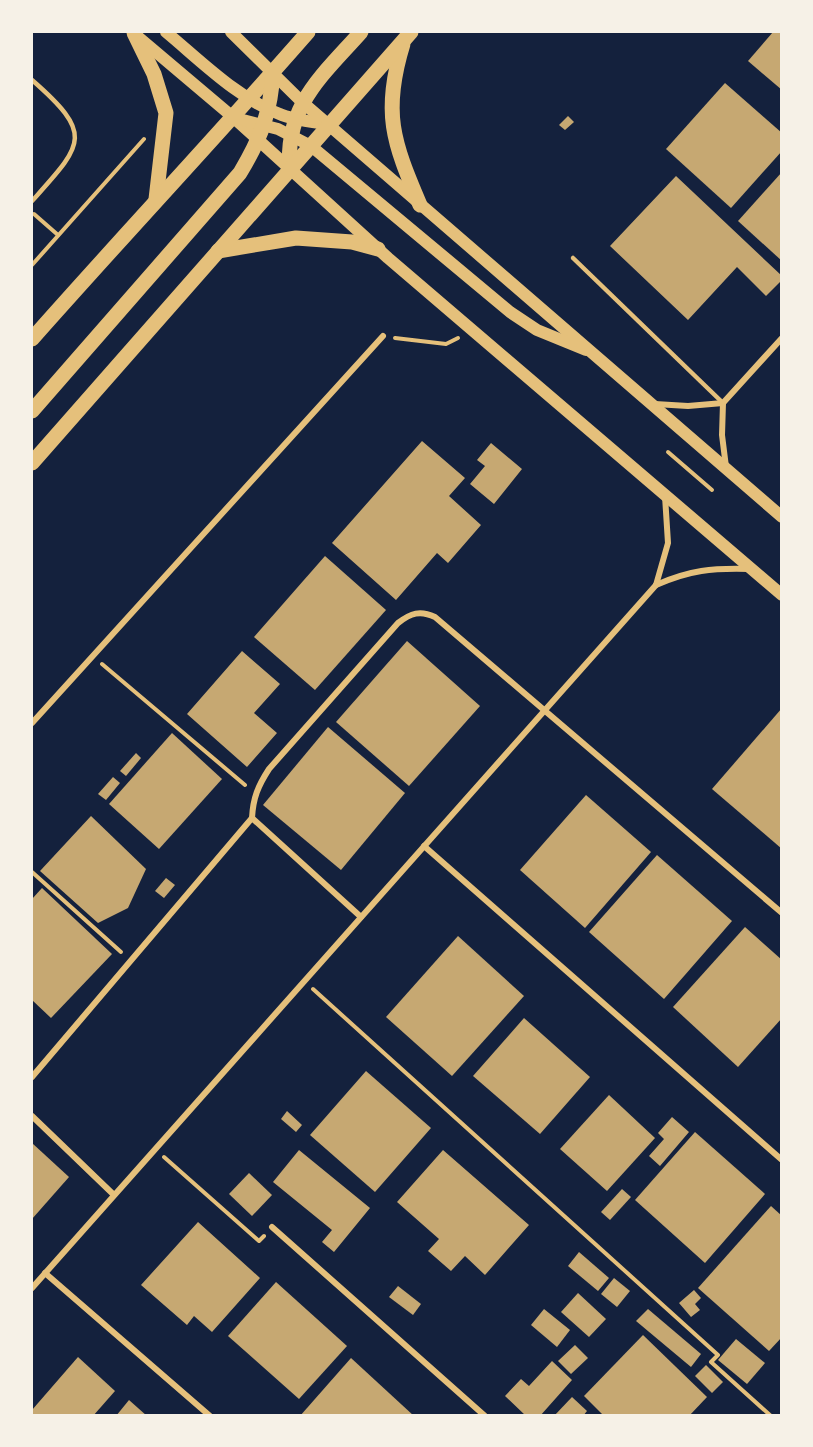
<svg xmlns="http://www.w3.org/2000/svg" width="813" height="1447" font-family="Lato,sans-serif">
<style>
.building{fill:#c6a872}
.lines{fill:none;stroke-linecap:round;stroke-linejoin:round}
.path{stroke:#e5c07b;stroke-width:4}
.service{stroke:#e5c07b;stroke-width:4.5}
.minor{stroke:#e5c07b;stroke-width:6}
.secondary{stroke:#e5c07b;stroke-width:12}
.primary{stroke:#e5c07b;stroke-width:15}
</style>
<rect width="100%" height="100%" fill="#14213d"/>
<g class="building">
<polygon points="773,32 782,32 782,90 748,61"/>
<polygon points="725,83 782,133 782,151 731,208 666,149"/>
<polygon points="568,116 574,122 565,130 559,125"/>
<polygon points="782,172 782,261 738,221"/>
<polygon points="676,176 782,276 782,280 766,296 737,267 688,320 610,246"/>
<polygon points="422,441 465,478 449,496 481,525 448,563 437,553 396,600 332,543"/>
<polygon points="491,443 522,469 494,504 470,484 485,466 477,460"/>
<polygon points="325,556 386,610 315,690 254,637"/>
<polygon points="407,641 480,706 409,786 336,722"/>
<polygon points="242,651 280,684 254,713 277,733 247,767 187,714"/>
<polygon points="782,708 782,849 712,789"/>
<polygon points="328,727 405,793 341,870 263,805"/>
<polygon points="172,733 222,779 159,849 109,804"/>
<polygon points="136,753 141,758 126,776 120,771"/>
<polygon points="113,777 120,783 106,800 98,794"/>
<polygon points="586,795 651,852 585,928 520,870"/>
<polygon points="91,816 146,869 128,908 98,923 40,871"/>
<polygon points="657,855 732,921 664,999 589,932"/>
<polygon points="166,878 175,885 164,898 155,891"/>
<polygon points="42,888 112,954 51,1018 32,1000 32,899"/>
<polygon points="745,927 782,960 782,1018 738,1067 673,1007"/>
<polygon points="458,936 524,996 452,1076 386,1017"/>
<polygon points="524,1018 590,1077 540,1134 473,1076"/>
<polygon points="366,1071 431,1128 375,1192 310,1135"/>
<polygon points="609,1095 655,1138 607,1191 560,1149"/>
<polygon points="287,1111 302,1125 296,1132 281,1119"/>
<polygon points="672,1117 689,1132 660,1166 649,1156 664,1139 658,1133"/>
<polygon points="695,1132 765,1194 705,1263 635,1200"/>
<polygon points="32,1143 69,1177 32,1219"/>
<polygon points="299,1150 370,1208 334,1252 322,1242 332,1230 273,1182"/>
<polygon points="443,1150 529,1225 485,1275 465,1256 451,1271 428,1251 439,1239 397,1202"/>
<polygon points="249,1173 272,1195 252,1216 229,1194"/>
<polygon points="622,1189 631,1197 610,1220 601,1212"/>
<polygon points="771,1206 782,1216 782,1337 769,1351 698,1288"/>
<polygon points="198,1222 260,1278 212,1332 194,1316 187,1325 141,1285"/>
<polygon points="579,1252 609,1278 598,1291 568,1266"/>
<polygon points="614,1278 630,1291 617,1307 601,1294"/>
<polygon points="276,1282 347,1346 299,1399 228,1336"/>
<polygon points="398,1286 421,1304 413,1315 389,1297"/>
<polygon points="694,1290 701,1298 695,1304 700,1310 691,1317 679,1303"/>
<polygon points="578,1293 606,1319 589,1337 561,1312"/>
<polygon points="544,1309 570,1330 557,1347 531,1325"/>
<polygon points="648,1309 701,1354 691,1367 636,1321"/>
<polygon points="643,1335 707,1397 689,1416 604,1416 584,1396"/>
<polygon points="736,1339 765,1363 747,1384 718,1360"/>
<polygon points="575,1345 588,1358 571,1374 558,1361"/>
<polygon points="78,1357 115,1391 93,1416 32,1416 32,1410"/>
<polygon points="351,1358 414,1416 300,1416"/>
<polygon points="552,1361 572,1380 540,1416 526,1416 505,1396 521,1379 529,1386"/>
<polygon points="706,1365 723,1382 712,1393 695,1376"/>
<polygon points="572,1397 587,1411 583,1416 554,1416"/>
<polygon points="129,1400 147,1416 116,1416"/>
</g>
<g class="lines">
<g class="path">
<polyline points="34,214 58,235"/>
<polyline points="32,265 144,139"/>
<polyline points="395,338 446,344 458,338"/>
<polyline points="668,452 712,490"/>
<polyline points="102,664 245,785"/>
<polyline points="32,872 121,952"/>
<polyline points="313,989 718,1355 711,1362 771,1416"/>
<polyline points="164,1157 259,1241 264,1236"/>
</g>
<g class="service">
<path d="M32 80C95 135 83 144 32 201"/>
<polyline points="573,258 723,403"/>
</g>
<g class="minor">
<polyline points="655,404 688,406 723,403"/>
<polyline points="726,467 722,435 723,403 782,338"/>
<path d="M656 585C690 570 712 568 749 569"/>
<polyline points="32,723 383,336"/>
<polyline points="424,846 782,1160"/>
<path d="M361 917 252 818C253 798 258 786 269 769L398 623C411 613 420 610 435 617L782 913"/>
<polyline points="32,1077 252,818"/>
<polyline points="32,1116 114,1195"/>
<polyline points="272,1227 485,1416"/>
<polyline points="45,1273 210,1416"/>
<polyline points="32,1288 656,585 668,543 665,496"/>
</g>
<g class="secondary">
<path d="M166 32C201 61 238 99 282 115 296 120 312 122 327 124"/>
<polyline points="231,32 301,101 782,517"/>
<polyline points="137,36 234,118 388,258 782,595"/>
<polyline points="235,118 278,129 311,146 510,312 537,330 586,350"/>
</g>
<g class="primary">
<polyline points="134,33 154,74 166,113 156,199"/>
<path d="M403 44C382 112 393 142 420 205"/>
<path d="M290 171C284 106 322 76 361 32"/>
<polyline points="218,251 296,238 352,242 378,249"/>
<path d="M32 339C123 236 218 135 308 32"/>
<path d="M32 411 240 173C261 138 271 112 273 71"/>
<polyline points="32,463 411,32"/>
</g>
</g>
<rect width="813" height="1447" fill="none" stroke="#f6f1e7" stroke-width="66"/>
</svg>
